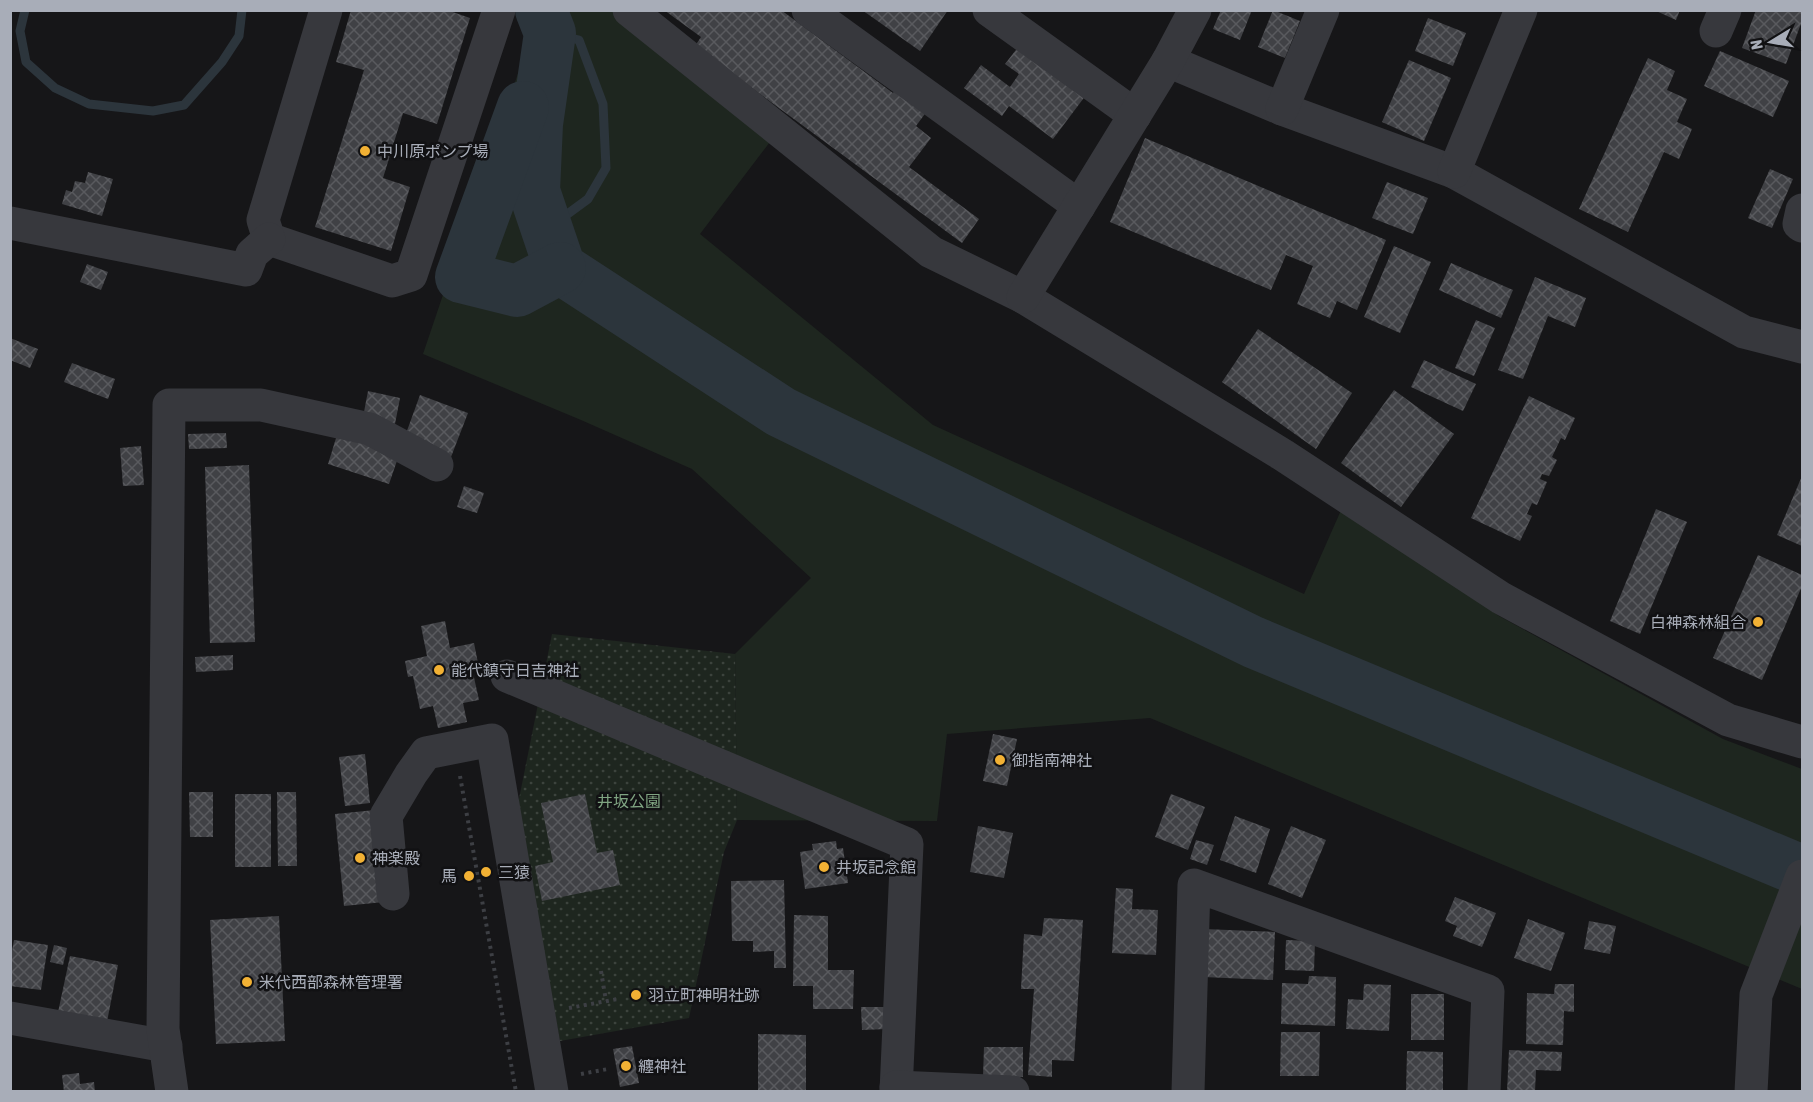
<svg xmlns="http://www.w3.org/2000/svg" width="1813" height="1102" font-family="'Asap Condensed','Noto Sans JP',sans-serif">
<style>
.grass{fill:#1e261f}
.park{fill:url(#park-dots)}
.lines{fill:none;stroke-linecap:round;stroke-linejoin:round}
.stream{stroke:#2c353c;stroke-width:9}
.river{stroke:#2c353c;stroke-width:52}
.building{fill:url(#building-cross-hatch)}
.path{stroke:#3d3f44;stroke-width:4;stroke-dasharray:3 4.5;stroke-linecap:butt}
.minor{stroke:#37383d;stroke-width:33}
.poi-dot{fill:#f2b134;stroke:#111113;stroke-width:2}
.labels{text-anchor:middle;stroke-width:5;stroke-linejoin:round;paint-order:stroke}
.poi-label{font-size:16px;fill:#a8adb8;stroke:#111113;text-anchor:start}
.park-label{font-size:16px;fill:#7fa381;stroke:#111113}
</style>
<defs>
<pattern id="park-dots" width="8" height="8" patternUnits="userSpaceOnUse" patternTransform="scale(1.5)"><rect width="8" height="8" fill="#1e261f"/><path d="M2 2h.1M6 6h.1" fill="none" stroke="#3c433d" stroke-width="1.8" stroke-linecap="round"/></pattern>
<pattern id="building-cross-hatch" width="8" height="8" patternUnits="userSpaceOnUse" patternTransform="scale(1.5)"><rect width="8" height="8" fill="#404145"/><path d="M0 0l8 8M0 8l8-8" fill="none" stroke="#595a5e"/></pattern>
</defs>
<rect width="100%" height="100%" fill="#161618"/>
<polygon class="grass" points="539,11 630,11 776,134 700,234 933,425 1304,594 1342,508 1499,616 1723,739 1802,769 1802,989 1150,718 947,734 937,821 737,820 735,654 811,578 692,469 581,420 423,354"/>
<polygon class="park" points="552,634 735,654 737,820 724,852 689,1018 560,1041 517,809"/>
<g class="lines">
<g class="stream">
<polyline points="25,10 20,31 26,62 55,88 89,104 153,111 184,105 222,62 239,36 242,10"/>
<polyline points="547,229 588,199 606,168 603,104 579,40 550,33"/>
</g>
<g class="river">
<polyline points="541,10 550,33 537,124 534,191 560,268 781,412 1253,642 1802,871"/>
<polyline points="523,107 461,277 517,291 560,268"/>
</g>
</g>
<g class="building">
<polygon points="351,10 447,10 470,18 437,124 403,113 383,178 410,187 391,251 315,227 364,70 336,62"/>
<polygon points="664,10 781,10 893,93 896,88 927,111 916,126 931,138 909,167 979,219 962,243 695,46 701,37"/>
<polygon points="862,10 948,10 920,51"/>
<polygon points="1221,10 1252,10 1240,40 1213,29"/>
<polygon points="1273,10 1300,21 1285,58 1258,47"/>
<polygon points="1654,10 1680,10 1676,20"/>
<polygon points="1756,10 1802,12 1802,21 1786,64 1742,48"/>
<polygon points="1428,18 1466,33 1453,66 1415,51"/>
<polygon points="1019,46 1086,95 1053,139 1009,106 1002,116 964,88 981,65 1010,87 1019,74 1005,64"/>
<polygon points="1720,51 1789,81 1773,117 1704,86"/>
<polygon points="1648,58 1675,71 1667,90 1687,99 1677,122 1692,129 1679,159 1664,152 1628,232 1579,209"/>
<polygon points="1409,60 1451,78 1424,141 1382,122"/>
<polygon points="1145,138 1386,240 1357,310 1337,301 1330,318 1297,304 1313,266 1286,255 1271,290 1110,222"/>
<polygon points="1770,169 1793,179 1772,228 1748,218"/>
<polygon points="88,172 113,179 102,216 62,204 66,190 72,192 75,181 85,183"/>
<polygon points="1387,182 1428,198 1413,234 1372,218"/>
<polygon points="1394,246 1431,262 1400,333 1364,317"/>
<polygon points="1451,263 1513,290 1501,318 1439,290"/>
<polygon points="87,264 108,272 101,290 80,282"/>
<polygon points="1535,277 1586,298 1575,327 1548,316 1523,379 1498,370"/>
<polygon points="1476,320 1495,328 1474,376 1455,368"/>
<polygon points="1258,329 1352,393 1316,449 1222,382"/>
<polygon points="10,338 38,349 30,368 10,360"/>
<polygon points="1424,360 1476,384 1463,411 1411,387"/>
<polygon points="72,363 115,379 108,399 64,382"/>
<polygon points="1394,390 1454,434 1401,507 1341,463"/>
<polygon points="368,391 400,398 395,424 363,417"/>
<polygon points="420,395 468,413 451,457 404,439"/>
<polygon points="1529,396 1575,418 1565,440 1561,438 1552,457 1557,460 1549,476 1542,474 1540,479 1547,482 1537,505 1532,503 1527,514 1532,516 1520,541 1471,518"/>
<polygon points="226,433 227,448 189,449 188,434"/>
<polygon points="337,435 399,455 389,484 328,464"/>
<polygon points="141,446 144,485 123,486 120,448"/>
<polygon points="249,465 255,642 210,643 205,467"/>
<polygon points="1802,476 1802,546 1777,535"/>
<polygon points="464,486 484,493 477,513 457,507"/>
<polygon points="1656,509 1687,522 1640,634 1610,621"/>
<polygon points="1758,555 1802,575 1802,586 1762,680 1713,658"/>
<polygon points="445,621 450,648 474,643 478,663 471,664 479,700 463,703 467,722 438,728 433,706 420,709 413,676 408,677 405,661 427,656 421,626"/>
<polygon points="233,655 233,670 196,672 195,657"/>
<polygon points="993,734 1017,739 1007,786 983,781"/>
<polygon points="365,754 370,803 345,806 339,757"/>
<polygon points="189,792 213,792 213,837 190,837"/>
<polygon points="277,792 296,792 297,866 278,866"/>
<rect x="235" y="794" width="36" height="73"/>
<polygon points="585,794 597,853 613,850 620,885 542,901 535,866 553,862 541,803"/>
<polygon points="1171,794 1205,807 1188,850 1155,837"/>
<polygon points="375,810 384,902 344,906 335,814"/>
<polygon points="1235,816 1270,829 1256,873 1220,860"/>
<polygon points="978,826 1013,833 1004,878 970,872"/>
<polygon points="1291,826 1326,840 1302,898 1268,884"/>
<polygon points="1196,840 1214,845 1207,865 1190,859"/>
<polygon points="836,841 837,849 843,848 848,883 805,889 800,852 813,850 812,844"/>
<polygon points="784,880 786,968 774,968 774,951 753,952 753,941 732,941 731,881"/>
<polygon points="1116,888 1133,889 1132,909 1158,910 1156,955 1112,953"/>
<polygon points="1455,897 1496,913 1482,947 1453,936 1457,926 1445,921"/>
<polygon points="794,915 828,916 828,970 854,970 853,1009 813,1009 813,986 793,986"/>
<polygon points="279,916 285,1041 216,1044 210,920"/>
<polygon points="1044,918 1083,920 1074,1061 1052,1060 1052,1077 1028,1075 1034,989 1021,989 1024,934 1042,936"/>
<polygon points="1528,919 1565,933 1551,971 1514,958"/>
<polygon points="1589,921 1616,926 1610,954 1584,949"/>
<polygon points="1204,929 1275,932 1273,980 1203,977"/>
<polygon points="14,940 48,945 41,990 10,986 10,961"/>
<polygon points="1286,940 1315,941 1314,971 1285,970"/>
<polygon points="54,945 67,948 63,965 50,962"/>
<polygon points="70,956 118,965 106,1027 57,1017"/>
<polygon points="1309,976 1336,977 1335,1026 1281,1024 1282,983 1308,984"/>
<polygon points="1364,984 1391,985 1389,1031 1346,1029 1348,999 1363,1000"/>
<polygon points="1555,984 1574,984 1574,1012 1564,1011 1563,1045 1526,1044 1527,993 1554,994"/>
<rect x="1411" y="994" width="33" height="46"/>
<polygon points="861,1007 887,1007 887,1029 862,1030"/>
<polygon points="1281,1032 1320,1032 1319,1076 1280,1076"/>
<polygon points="758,1034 806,1035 806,1092 758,1092"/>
<polygon points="632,1046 639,1083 620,1087 613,1049"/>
<polygon points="984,1047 1023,1047 1023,1077 983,1077"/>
<polygon points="1509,1050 1562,1052 1561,1071 1536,1070 1535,1092 1507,1092"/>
<polygon points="1407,1051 1443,1052 1443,1092 1406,1092"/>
<polygon points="79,1073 80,1084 94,1082 95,1092 64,1092 62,1075"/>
</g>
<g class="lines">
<g class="path">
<polyline points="460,776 516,1092"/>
<polyline points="601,971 606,1001"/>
<polyline points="569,1008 618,999"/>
<polyline points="581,1074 608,1069"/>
</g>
<g class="minor">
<polyline points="326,10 263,220 269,239 392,281 411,275 499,10"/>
<polyline points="629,10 931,252 1023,297 1283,455 1501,598 1728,720 1802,742"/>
<polyline points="808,10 1079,206"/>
<polyline points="989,10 1135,115"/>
<polyline points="1716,31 1725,10"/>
<polyline points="1168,61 1282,109 1454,172 1744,332 1802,347"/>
<polyline points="1282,109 1323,10"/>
<polyline points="1454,172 1521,10"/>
<polyline points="1802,210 1799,224 1802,226"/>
<polyline points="10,223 246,270 252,254 269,239"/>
<polyline points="1023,297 1168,61 1195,10"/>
<polyline points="507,676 907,844 896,1092"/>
<polyline points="393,894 386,816 411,774 426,753 492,740 552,1092"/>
<polyline points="10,1018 166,1046"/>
<polyline points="896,1087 1013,1092"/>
<polyline points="172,1092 163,1029 169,405 261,405 370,429 437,465"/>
<polyline points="1188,1092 1194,885 1488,991 1484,1092"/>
<polyline points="1751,1092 1756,995 1802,876"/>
</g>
</g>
<g class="poi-dot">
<circle cx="365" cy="151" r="6"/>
<circle cx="1758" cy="622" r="6"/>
<circle cx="439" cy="670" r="6"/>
<circle cx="1000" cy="760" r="6"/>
<circle cx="360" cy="858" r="6"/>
<circle cx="824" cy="867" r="6"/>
<circle cx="486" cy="872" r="6"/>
<circle cx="469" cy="876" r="6"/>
<circle cx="247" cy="982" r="6"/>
<circle cx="636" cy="995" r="6"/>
<circle cx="626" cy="1066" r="6"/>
</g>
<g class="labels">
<g class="poi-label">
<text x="377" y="157">中川原ポンプ場</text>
<text x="1746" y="628" text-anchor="end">白神森林組合</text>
<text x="451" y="676">能代鎮守日吉神社</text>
<text x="1012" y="766">御指南神社</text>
<text x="372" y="864">神楽殿</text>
<text x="836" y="873">井坂記念館</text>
<text x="498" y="878">三猿</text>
<text x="457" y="882" text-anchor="end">馬</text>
<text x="259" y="988">米代西部森林管理署</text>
<text x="648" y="1001">羽立町神明社跡</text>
<text x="638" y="1072">纏神社</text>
</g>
<g class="park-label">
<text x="629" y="807">井坂公園</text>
</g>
</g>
<rect width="1813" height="1102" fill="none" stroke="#a8adb8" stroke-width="24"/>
<g transform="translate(1771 42) rotate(259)" stroke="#111113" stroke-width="4.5" paint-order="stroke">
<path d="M0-4.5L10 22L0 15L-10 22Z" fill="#a8adb8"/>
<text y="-9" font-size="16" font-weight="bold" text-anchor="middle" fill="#a8adb8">N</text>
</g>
</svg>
